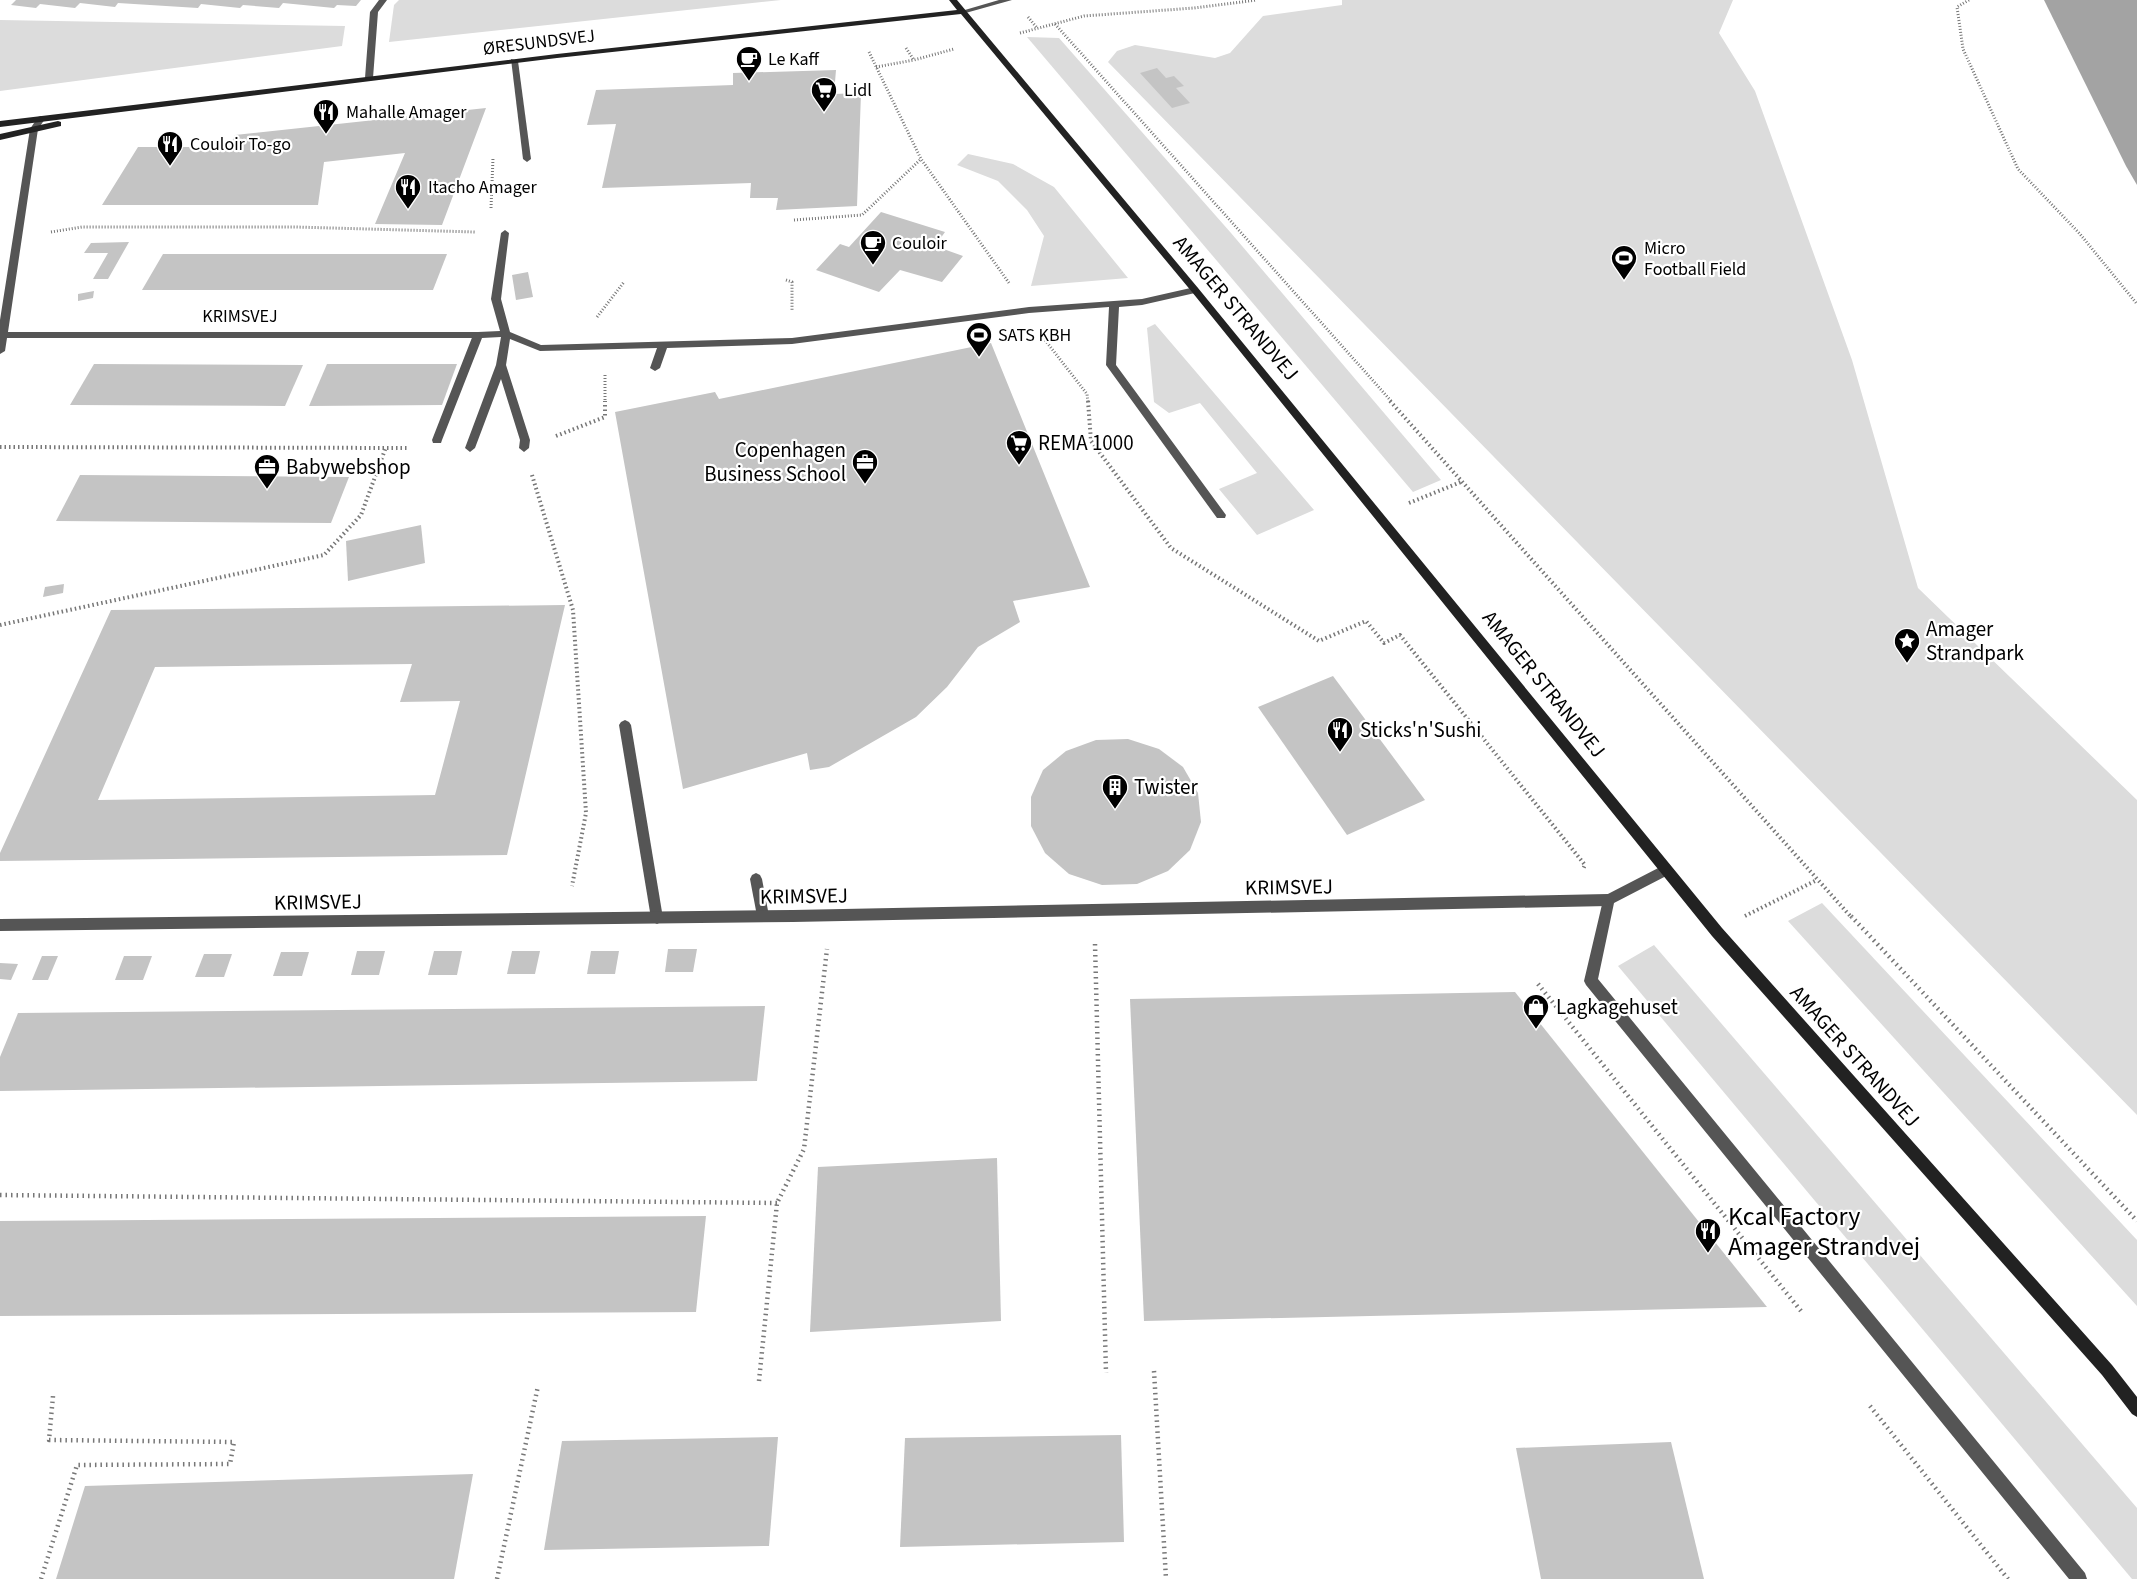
<svg xmlns="http://www.w3.org/2000/svg" width="2137" height="1579" font-family="'Source Sans 3',sans-serif">
<style>
.green{fill:#dcdcdc}
.water{fill:#a3a3a3}
.building{fill:#c4c4c4;fill-rule:evenodd}
.lines{fill:none;stroke-linecap:round;stroke-linejoin:round}
.path-far2{stroke:#777;stroke-width:3;stroke-dasharray:1 2;stroke-linecap:butt}
.path-far1{stroke:#777;stroke-width:4;stroke-dasharray:1.5 3;stroke-linecap:butt}
.path{stroke:#777;stroke-width:4.5;stroke-dasharray:1.5 4;stroke-linecap:butt}
.lane{fill:#555;fill-rule:evenodd}
.street{fill:#555;fill-rule:evenodd}
.secondary{fill:#222;fill-rule:evenodd}
.labels{text-anchor:middle;stroke-width:4.5;stroke-linejoin:round;paint-order:stroke}
.far-street-label{font-size:18px;fill:#000;stroke:#fff}
.far-poi-label{font-size:18px;fill:#000;stroke:#fff;text-anchor:start}
.street-label{font-size:21px;fill:#000;stroke:#fff}
.poi-label{font-size:21px;fill:#000;stroke:#fff;text-anchor:start}
.near-poi-label{font-size:26px;fill:#000;stroke:#fff;text-anchor:start}
</style>
<rect width="100%" height="100%" fill="#fff"/>
<g class="green">
<polygon points="399,0 781,0 389,42 394,5"/>
<polygon points="1342,0 1733,0 1719,33 1755,91 1852,360 1918,588 2137,800 2137,1115 1108,62 1117,51 1135,45 1215,58 1230,53 1263,16 1342,5"/>
<polygon points="0,20 345,26 342,46 0,91"/>
<polygon points="1027,37 1059,38 1231,233 1441,480 1413,492"/>
<polygon points="968,154 1013,164 1054,187 1128,278 1031,286 1044,236 1027,210 998,181 957,165"/>
<polygon points="1155,324 1314,510 1257,535 1219,489 1257,473 1200,403 1169,413 1154,402 1147,328"/>
<polygon points="1822,903 2137,1240 2137,1306 1788,921"/>
<polygon points="1654,945 2137,1508 2137,1579 2132,1579 1618,966"/>
</g>
<polygon class="water" points="2044,0 2137,0 2137,185 2126,166"/>
<g class="building">
<polygon points="16,0 361,0 356,6 337,5 334,8 283,3 279,8 243,5 240,8 201,4 198,8 118,3 115,7 80,3 75,8 40,4 36,8 11,5"/>
<polygon points="1157,68 1166,78 1174,76 1184,86 1176,88 1190,103 1172,108 1140,73"/>
<polygon points="836,70 834,94 861,93 857,206 776,210 778,198 750,198 751,183 602,188 616,124 587,125 596,90 733,85 733,73"/>
<polygon points="486,108 442,225 375,224 405,153 324,162 318,205 102,205 138,147 229,147 235,135"/>
<polygon points="881,212 945,232 935,246 963,256 942,282 900,270 879,292 816,270 840,244 849,247"/>
<polygon points="129,242 108,279 93,279 108,253 84,253 91,243"/>
<polygon points="163,254 447,254 433,290 142,290"/>
<polygon points="528,272 533,297 516,300 512,275"/>
<polygon points="94,291 93,298 78,301 78,294"/>
<polygon points="991,343 1090,587 1013,601 1020,622 978,647 947,687 916,717 829,767 810,770 807,753 683,789 615,412 715,392 719,399"/>
<polygon points="94,364 303,365 285,406 70,405"/>
<polygon points="327,364 457,364 442,405 309,406"/>
<polygon points="80,475 349,477 331,523 56,521"/>
<polygon points="421,525 425,563 348,581 346,541"/>
<polygon points="64,584 63,593 43,597 45,587"/>
<path d="M565 605 507 855 0 861V853L111 610ZM412 664 400 702 460 701 435 795 98 800 155 667Z"/>
<polygon points="1333,676 1425,800 1347,835 1258,707"/>
<polygon points="1128,739 1159,749 1183,767 1198,793 1201,822 1190,850 1168,871 1137,884 1102,885 1069,874 1045,853 1031,826 1031,797 1043,770 1066,751 1096,740"/>
<polygon points="668,949 697,949 693,972 665,972"/>
<polygon points="357,951 385,951 379,975 351,975"/>
<polygon points="434,951 462,951 457,975 428,975"/>
<polygon points="512,951 540,951 535,974 507,974"/>
<polygon points="591,951 619,951 615,974 587,974"/>
<polygon points="281,952 309,952 302,976 273,976"/>
<polygon points="204,954 232,954 224,977 195,977"/>
<polygon points="42,956 58,956 48,980 32,980"/>
<polygon points="124,956 152,956 143,980 115,980"/>
<polygon points="0,963 18,964 11,980 0,979"/>
<polygon points="1515,992 1767,1307 1144,1321 1130,999"/>
<polygon points="765,1006 757,1081 0,1091 0,1057 18,1013"/>
<polygon points="997,1158 1001,1321 810,1332 818,1167"/>
<polygon points="706,1216 696,1312 0,1316 0,1221"/>
<polygon points="1121,1435 1124,1542 900,1547 905,1438"/>
<polygon points="778,1437 769,1546 544,1550 562,1441"/>
<polygon points="1671,1442 1704,1579 1541,1579 1516,1448"/>
<polygon points="473,1474 454,1579 56,1579 85,1486"/>
</g>
<g class="lines">
<g class="path-far2">
<polyline points="1969,0 1957,7 1963,49 2018,169 2080,234 2137,304"/>
<polyline points="1028,17 1037,28"/>
<polyline points="1055,24 1392,402"/>
<polyline points="1020,33 1084,16 1194,8 1257,0"/>
<polyline points="906,48 914,60 954,49"/>
<polyline points="869,52 921,159 1009,283"/>
<polyline points="876,67 914,60"/>
<polyline points="491,208 493,158"/>
<polyline points="794,220 862,215 921,159"/>
<polyline points="51,232 82,227 296,227 475,232"/>
<polyline points="786,280 792,282 792,310"/>
<polyline points="597,317 624,282"/>
<polyline points="1045,340 1087,394 1088,402"/>
<polyline points="605,375 605,402"/>
</g>
<g class="path-far1">
<polyline points="1088,401 1091,441 1171,548 1319,641 1366,621 1384,643 1400,635 1585,865 1583,869"/>
<polyline points="1390,401 1852,918"/>
<polyline points="556,436 605,417 605,401"/>
<polyline points="0,447 407,448"/>
<polyline points="532,475 573,610 586,813 572,886"/>
<polyline points="1409,503 1461,482"/>
<polyline points="0,625 324,555 361,515 386,447"/>
<polyline points="1745,916 1817,880"/>
</g>
<g class="path">
<polyline points="1851,916 2137,1221"/>
<polyline points="1095,944 1106,1373"/>
<polyline points="1538,984 1801,1311"/>
<polyline points="0,1195 777,1203"/>
<polyline points="1154,1371 1166,1579"/>
<polyline points="759,1381 777,1203 804,1149 827,949"/>
<polyline points="1870,1406 2008,1579"/>
<polyline points="41,1579 77,1465 230,1464 234,1442 49,1440 53,1396"/>
<polyline points="497,1579 538,1386"/>
</g>
<g class="lane">
<polygon points="511,59 518,61 531,159 527,162 523,159"/>
<polygon points="505,230 509,233 501,299 510,332 541,345 792,338 1029,307 1142,299 1195,287 1198,288 1198,292 1195,293 1142,305 1119,307 1116,365 1226,515 1225,518 1217,518 1106,365 1109,307 1029,313 792,344 667,348 660,368 655,371 650,368 657,348 540,351 510,339 506,365 530,440 529,448 524,452 519,448 520,440 501,379 475,448 470,452 465,448 496,365 501,337 482,338 442,440 441,443 433,443 432,440 473,335 478,332 500,331 491,299 501,233"/>
<polygon points="625,720 629,722 631,725 663,918 661,922 657,924 653,922 651,918 619,725 621,722"/>
<polygon points="1666,864 1670,866 1672,870 1670,874 1614,903 1598,979 2085,1573 2087,1579 2069,1579 1586,985 1584,981 1604,896"/>
<polygon points="756,873 760,875 762,879 769,916 767,920 763,922 759,920 757,916 750,879 752,875"/>
</g>
<g class="street">
<polygon points="379,0 387,0 378,12 373,78 369,80 365,78 370,12"/>
<polygon points="999,0 1012,0 962,14 958,12"/>
<polygon points="41,116 45,119 38,129 8,332 478,332 483,335 478,338 7,338 5,351 0,354 0,320 30,129 38,117"/>
<polygon points="1608,894 1612,896 1614,900 1612,904 1608,906 793,922 0,931 0,919 793,910"/>
</g>
<g class="secondary">
<polygon points="949,0 957,0 1198,288 1722,928 2112,1365 2137,1397 2137,1417 2132,1414 2102,1375 1712,936 1192,292 961,14 557,58 0,127 0,121 557,54 957,10"/>
<polygon points="58,121 61,122 61,126 0,140 0,134"/>
</g>
</g>
<defs>
<g id="cafe-pin" transform="scale(1.35)"><path d="M0 17L-7.5 6A9.5 9.5 0 1 1 7.5 6Z" fill="#000" stroke="#fff"/><path d="M-5.5-4.5H6V0H3Q3 3.5 0 3.5H-2.5Q-5.5 3.5-5.5 0ZM3-3.2v2h1.7v-2ZM-6 4.5H4V6H-6Z" fill="#fff"/></g>
<g id="supermarket-pin" transform="scale(1.35)"><path d="M0 17L-7.5 6A9.5 9.5 0 1 1 7.5 6Z" fill="#000" stroke="#fff"/><path d="M-6-5.5h2.5l.6 2H6L4.5 2H-2.5L-4.4-4H-6ZM-1.5 3.2a1.3 1.3 0 1 0 .1 0ZM3 3.2a1.3 1.3 0 1 0 .1 0Z" fill="#fff"/></g>
<g id="restaurant-pin" transform="scale(1.35)"><path d="M0 17L-7.5 6A9.5 9.5 0 1 1 7.5 6Z" fill="#000" stroke="#fff"/><path d="M-5-6h1v4h1v-4h1v4h1v-4h1v5L-1.5 .5V6h-2V.5L-5-1ZM5-6V6H3V1.5H1.5Q1.5-4 5-6Z" fill="#fff"/></g>
<g id="stadium-pin" transform="scale(1.35)"><path d="M0 17L-7.5 6A9.5 9.5 0 1 1 7.5 6Z" fill="#000" stroke="#fff"/><path d="M0-5a6.5 5 0 1 0 0 10a6.5 5 0 1 0 0-10ZM-3.5-1.8h7v3.6h-7Z" fill="#fff"/></g>
<g id="office-pin" transform="scale(1.35)"><path d="M0 17L-7.5 6A9.5 9.5 0 1 1 7.5 6Z" fill="#000" stroke="#fff"/><path d="M-6-3h4V-5.5h4V-3h4V5H-6ZM-1-4.5V-3h2v-1.5ZM-6 0V1H6V0Z" fill="#fff"/></g>
<g id="sight-pin" transform="scale(1.35)"><path d="M0 17L-7.5 6A9.5 9.5 0 1 1 7.5 6Z" fill="#000" stroke="#fff"/><path d="M0-6L1.8-2.2L6-1.7L2.9 1.2L3.7 5.4L0 3.3L-3.7 5.4L-2.9 1.2L-6-1.7L-1.8-2.2Z" fill="#fff"/></g>
<g id="building-pin" transform="scale(1.35)"><path d="M0 17L-7.5 6A9.5 9.5 0 1 1 7.5 6Z" fill="#000" stroke="#fff"/><path d="M-4-6H4V6H1V3H-1V6H-4ZM-2.5-4.3h1.7v1.8h-1.7ZM.8-4.3h1.7v1.8H.8ZM-2.5-1h1.7V.8h-1.7ZM.8-1h1.7V.8H.8Z" fill="#fff"/></g>
<g id="shop-pin" transform="scale(1.35)"><path d="M0 17L-7.5 6A9.5 9.5 0 1 1 7.5 6Z" fill="#000" stroke="#fff"/><path d="M-5-2.5h2.3a2.7 3.5 0 0 1 5.4 0H5L5.5 6h-11ZM-1.5-2.5h3a1.5 2.3 0 0 0-3 0Z" fill="#fff"/></g>
</defs>
<g fill-rule="evenodd">
<use href="#cafe-pin" x="749" y="59"/>
<use href="#supermarket-pin" x="824" y="90"/>
<use href="#restaurant-pin" x="326" y="112"/>
<use href="#restaurant-pin" x="170" y="144"/>
<use href="#restaurant-pin" x="408" y="187"/>
<use href="#cafe-pin" x="873" y="243"/>
<use href="#stadium-pin" x="1624" y="258"/>
<use href="#stadium-pin" x="979" y="335"/>
<use href="#supermarket-pin" x="1019" y="443"/>
<use href="#office-pin" x="865" y="462"/>
<use href="#office-pin" x="267" y="467"/>
<use href="#sight-pin" x="1907" y="641"/>
<use href="#restaurant-pin" x="1340" y="730"/>
<use href="#building-pin" x="1115" y="787"/>
<use href="#shop-pin" x="1536" y="1007"/>
<use href="#restaurant-pin" x="1708" y="1231"/>
</g>
<g class="labels">
<g class="far-street-label">
<text transform="translate(539 42) rotate(-7)" y="6">ØRESUNDSVEJ</text>
<text x="240" y="322">KRIMSVEJ</text>
</g>
<g class="far-poi-label">
<text x="768" y="65">Le Kaff</text>
<text x="844" y="96">Lidl</text>
<text x="346" y="118">Mahalle Amager</text>
<text x="190" y="150">Couloir To-go</text>
<text x="428" y="193">Itacho Amager</text>
<text x="892" y="249">Couloir</text>
<text x="1644" y="254">Micro<tspan x="1644" dy="21">Football Field</tspan></text>
<text x="998" y="341">SATS KBH</text>
</g>
<g class="street-label">
<text transform="translate(1236 308) rotate(50)" y="7">AMAGER STRANDVEJ</text>
<text transform="translate(1544 684) rotate(51)" y="7">AMAGER STRANDVEJ</text>
<text transform="translate(1289 887) rotate(-1)" y="7">KRIMSVEJ</text>
<text transform="translate(804 896) rotate(-1)" y="7">KRIMSVEJ</text>
<text transform="translate(318 902) rotate(-1)" y="7">KRIMSVEJ</text>
<text transform="translate(1855 1056) rotate(48)" y="7">AMAGER STRANDVEJ</text>
</g>
<g class="poi-label">
<text x="1038" y="450">REMA 1000</text>
<text x="846" y="457" text-anchor="end">Copenhagen<tspan x="846" dy="24">Business School</tspan></text>
<text x="286" y="474">Babywebshop</text>
<text x="1926" y="636">Amager<tspan x="1926" dy="24">Strandpark</tspan></text>
<text x="1360" y="737">Sticks'n'Sushi</text>
<text x="1134" y="794">Twister</text>
<text x="1556" y="1014">Lagkagehuset</text>
</g>
<g class="near-poi-label">
<text x="1728" y="1225">Kcal Factory<tspan x="1728" dy="30">Amager Strandvej</tspan></text>
</g>
</g>
</svg>
